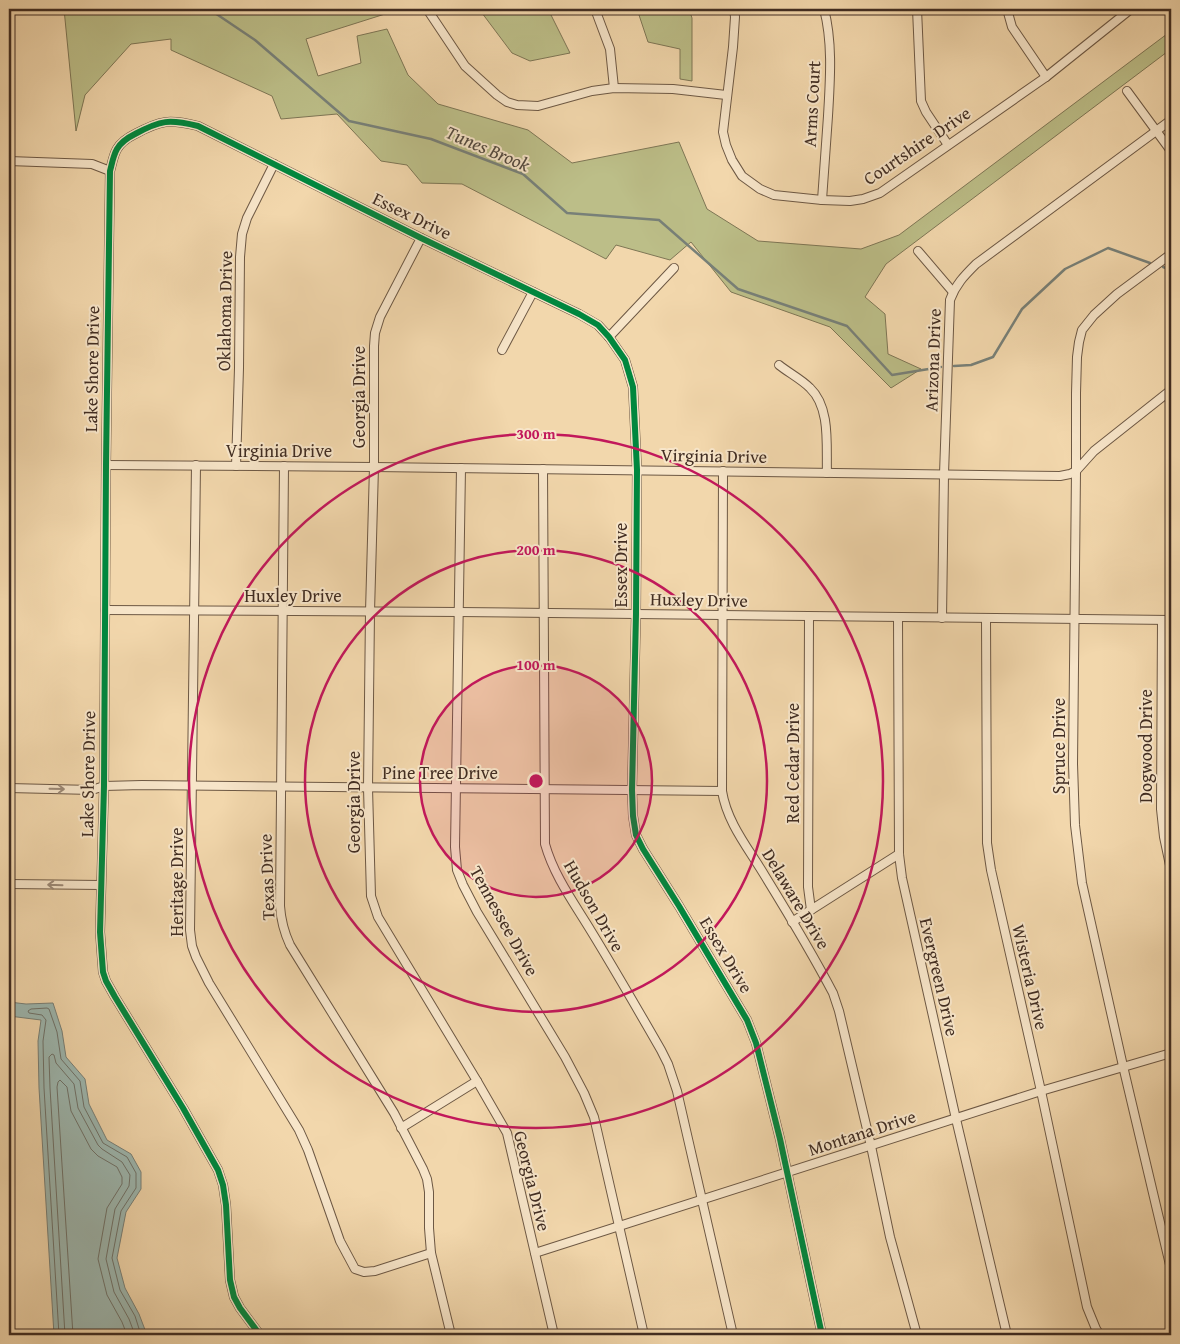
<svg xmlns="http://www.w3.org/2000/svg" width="1180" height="1344" font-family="'Gentium Book Plus',serif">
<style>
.green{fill:#bcbe88;stroke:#7e7655}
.water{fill:#9db8b1;stroke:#788078}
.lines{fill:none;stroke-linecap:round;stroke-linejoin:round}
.shore{stroke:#6f726a;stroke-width:1}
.stream{stroke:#788078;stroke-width:2.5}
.minor-casing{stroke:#6d5844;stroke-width:10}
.minor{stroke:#f7e5c9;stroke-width:8}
.cycleway-casing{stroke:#f7e5c9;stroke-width:9}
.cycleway{stroke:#00873e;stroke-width:6}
.oneway{stroke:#9c8976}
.ring{fill:none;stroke:#c2185b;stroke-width:2.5}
.labels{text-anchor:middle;stroke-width:4;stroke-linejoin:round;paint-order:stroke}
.street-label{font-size:18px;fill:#412d22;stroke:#f7e5c9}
.water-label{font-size:19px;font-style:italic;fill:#53493f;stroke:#f7e5c9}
.centre{fill:#c2185b;stroke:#f7e5c9;stroke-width:2.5}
.ring-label{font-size:15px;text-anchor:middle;font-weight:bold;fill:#c2185b;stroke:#f7e5c9;stroke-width:4;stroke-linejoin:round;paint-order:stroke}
</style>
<rect width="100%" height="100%" fill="#f2d7ac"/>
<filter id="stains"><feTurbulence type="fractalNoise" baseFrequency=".004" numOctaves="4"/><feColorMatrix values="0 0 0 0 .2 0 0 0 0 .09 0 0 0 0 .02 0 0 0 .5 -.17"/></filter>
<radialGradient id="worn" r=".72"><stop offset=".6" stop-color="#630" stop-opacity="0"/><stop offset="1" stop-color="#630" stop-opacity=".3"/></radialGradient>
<g class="green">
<polygon points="64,9 384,9 385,14 306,39 318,76 361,63 357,36 387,29 408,75 438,104 528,130 572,163 679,142 707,209 758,241 861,249 899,235 1171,31 1171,49 886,264 865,297 885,314 888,354 921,369 891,388 830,327 731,292 691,242 670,260 616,245 606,259 462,184 422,183 407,165 381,161 337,114 281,119 272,96 171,50 171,39 131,44 85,95 76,131"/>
<polygon points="479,9 548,9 570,53 530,61 512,53"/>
<polygon points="637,9 689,9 692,18 692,81 680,79 680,49 648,42"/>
</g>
<polygon class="water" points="9,1002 26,1004 53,1003 62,1031 66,1057 85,1079 89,1104 107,1140 131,1154 141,1172 141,1189 126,1212 117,1258 125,1288 139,1314 147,1335 54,1335 39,1088 38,1041 41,1020 9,1016"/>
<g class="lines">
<g class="shore">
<polyline points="59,1335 44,1088 43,1041 46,1020 42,1015 29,1013 28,1011 31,1009 47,1008 49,1009 57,1032 61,1059 80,1081 84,1107 103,1143 127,1157 136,1173 136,1188 121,1211 112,1258 120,1290 135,1316 141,1335"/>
<polyline points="65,1335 50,1088 49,1057 52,1054 54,1055 56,1063 74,1084 78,1108 98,1145 102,1149 122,1162 130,1175 129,1186 115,1209 106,1259 114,1292 129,1319 135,1335"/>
<polyline points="73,1335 57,1087 58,1082 60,1080 67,1087 71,1111 91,1149 98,1156 117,1167 122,1177 122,1184 107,1208 98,1259 107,1295 122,1322 127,1335"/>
</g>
<g class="stream">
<polyline points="209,9 255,40 349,121 431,139 523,174 567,213 659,220 738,289 847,326 892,375 941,367"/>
<polyline points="1163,267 1171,270"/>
<polyline points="954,366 971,365 993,357 1022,309 1065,269 1108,248 1150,263"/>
</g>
<g class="minor-casing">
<g id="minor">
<polyline points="427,9 465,66 497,95 507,102 517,105 538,106 592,91 614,88 673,89 726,95"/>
<polyline points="595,9 610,49 614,88"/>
<polyline points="734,9 735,17 733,47 723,132 726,145 732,160 742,176 760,189 774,195 822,200 850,201 863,199 880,193 1046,77 1131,9"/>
<polyline points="917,9 921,101 926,112 948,145"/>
<polyline points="1007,9 1012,27 1046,77"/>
<polyline points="1127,91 1171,151"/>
<polyline points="9,161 92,164 110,171"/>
<path d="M822 200C824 172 826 144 828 116 830 81 833 43 824 9"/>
<polyline points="421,238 380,317 375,333 374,346 374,467 370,612 368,788 371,896 378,917 477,1081 507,1133 554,1335"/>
<polyline points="918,251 953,292"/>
<polyline points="1171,254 1117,294 1094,315 1082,330 1079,342 1077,357 1076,393 1076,471 1073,764 1075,825 1082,883 1123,1066 1171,1269"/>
<polyline points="609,337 674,268"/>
<polyline points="502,350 533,292"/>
<path d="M779 365C789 373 801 379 810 388 831 408 826 446 827 473"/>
<polyline points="106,465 374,467 1060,476 1070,474 1076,471 1094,451 1171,390"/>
<polyline points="196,465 190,930 192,946 196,957 209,983 299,1130 308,1150 340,1241 355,1269 364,1272 375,1271 431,1253"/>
<polyline points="236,466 239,368 240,257 242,234 247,218 274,164"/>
<path d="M284 466 280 906C281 921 284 932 290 945L394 1113 423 1169 427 1179 429 1192V1228L431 1253 451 1335"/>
<polyline points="461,468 455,847 457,870 463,885 477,912 565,1057 584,1093 594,1117 644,1335"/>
<path d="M543 469 545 844C554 876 574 903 591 931 615 970 638 1010 661 1050L668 1064 677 1091 733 1335"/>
<path d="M723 471 722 791C727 823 749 849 765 876 789 915 812 953 833 993L839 1011 871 1146 890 1237 917 1335"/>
<polyline points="105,610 459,612 1171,620"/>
<polyline points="809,617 808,887 811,910"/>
<polyline points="898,618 899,854 902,878 956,1119 1007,1335"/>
<path d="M942 618 944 474 950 300C956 284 964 276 976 264L1171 120"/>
<polyline points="986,619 987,843 991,870 1041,1091 1087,1307 1096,1329 1100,1335"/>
<polyline points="1162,620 1161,809 1164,837 1171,870"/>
<polyline points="9,788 92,790 104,786 142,785 722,791"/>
<polyline points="9,884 101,885"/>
<polyline points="792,922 899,854"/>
<polyline points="401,1128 477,1081"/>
<polyline points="535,1253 1041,1091 1171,1053"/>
<path d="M260 1335 240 1308 234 1297 230 1280 226 1205 223 1185 218 1170 183 1108 115 997 106 981 103 972 100 932 104 786 106 465 110 171C112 164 113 156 117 149 121 142 127 138 135 134 161 120 169 119 198 126L421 238 579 314 598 325 609 337 625 360 633 387 637 470 636 614 632 790 633 816 636 835 643 849 679 906 747 1020 756 1043 780 1139 822 1335"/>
</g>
</g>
<use href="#minor" class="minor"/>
<g class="cycleway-casing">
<path id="cycleway" d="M260 1335 240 1308 234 1297 230 1280 226 1205 223 1185 218 1170 183 1108 115 997 106 981 103 972 100 932 104 786 106 465 110 171C112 164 113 156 117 149 121 142 127 138 135 134 161 120 169 119 198 126L421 238 579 314 598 325 609 337 625 360 633 387 637 470 636 614 632 790 633 816 636 835 643 849 679 906 747 1020 756 1043 780 1139 822 1335"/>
</g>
<use href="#cycleway" class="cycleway"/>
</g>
<defs><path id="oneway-shaft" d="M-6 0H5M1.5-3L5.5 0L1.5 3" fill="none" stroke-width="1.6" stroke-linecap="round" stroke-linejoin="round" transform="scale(1.25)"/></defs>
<g class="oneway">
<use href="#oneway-shaft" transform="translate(57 789) rotate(1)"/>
<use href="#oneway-shaft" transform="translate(55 885) rotate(-178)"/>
</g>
<circle cx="536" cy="781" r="116" fill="#c2185b" fill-opacity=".12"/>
<g class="ring">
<circle cx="536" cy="781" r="116"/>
<circle cx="536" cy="781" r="231"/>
<circle cx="536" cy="781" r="347"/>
</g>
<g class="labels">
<g class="street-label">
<text transform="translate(812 104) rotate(-87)" y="6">Arms Court</text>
<text transform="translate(917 146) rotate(-34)" y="6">Courtshire Drive</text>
<text transform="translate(412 216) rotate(26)" y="6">Essex Drive</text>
<text transform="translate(225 311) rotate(-89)" y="6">Oklahoma Drive</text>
<text transform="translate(933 360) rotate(-88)" y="6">Arizona Drive</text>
<text transform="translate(92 369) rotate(-89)" y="6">Lake Shore Drive</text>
<text transform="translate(359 397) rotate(-90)" y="6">Georgia Drive</text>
<text x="279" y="457">Virginia Drive</text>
<text transform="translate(714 456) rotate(1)" y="6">Virginia Drive</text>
<text transform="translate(621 565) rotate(-90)" y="6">Essex Drive</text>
<text x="293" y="602">Huxley Drive</text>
<text transform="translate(699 600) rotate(1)" y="6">Huxley Drive</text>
<text transform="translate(1059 746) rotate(-90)" y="6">Spruce Drive</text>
<text transform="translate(1146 746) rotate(-90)" y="6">Dogwood Drive</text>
<text transform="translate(793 763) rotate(-90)" y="6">Red Cedar Drive</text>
<text x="440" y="779">Pine Tree Drive</text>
<text transform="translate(88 774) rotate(-89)" y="6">Lake Shore Drive</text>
<text transform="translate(354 802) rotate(-90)" y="6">Georgia Drive</text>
<text transform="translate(267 877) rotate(-92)" y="6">Texas Drive</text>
<text transform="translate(177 882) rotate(-90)" y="6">Heritage Drive</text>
<text transform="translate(796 899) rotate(59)" y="6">Delaware Drive</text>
<text transform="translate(594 906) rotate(60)" y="6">Hudson Drive</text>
<text transform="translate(504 921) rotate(61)" y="6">Tennessee Drive</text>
<text transform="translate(726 955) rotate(59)" y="6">Essex Drive</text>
<text transform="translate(939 977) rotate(77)" y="6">Evergreen Drive</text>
<text transform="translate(1030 977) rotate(77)" y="6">Wisteria Drive</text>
<text transform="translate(862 1133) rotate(-18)" y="6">Montana Drive</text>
<text transform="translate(532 1181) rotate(76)" y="6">Georgia Drive</text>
</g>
<g class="water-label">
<text transform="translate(488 148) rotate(23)" y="7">Tunes Brook</text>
</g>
</g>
<circle cx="536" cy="781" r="8" class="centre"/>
<g class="ring-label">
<text x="536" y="439">300 m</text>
<text x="536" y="555">200 m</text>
<text x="536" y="670">100 m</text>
</g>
<rect width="1180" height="1344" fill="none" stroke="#f2d7ac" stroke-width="30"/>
<rect x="10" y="10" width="1160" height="1324" fill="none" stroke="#412d22" stroke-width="2.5"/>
<rect x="15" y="15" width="1150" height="1314" fill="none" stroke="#412d22"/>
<rect width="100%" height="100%" filter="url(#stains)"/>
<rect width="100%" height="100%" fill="url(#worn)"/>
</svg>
